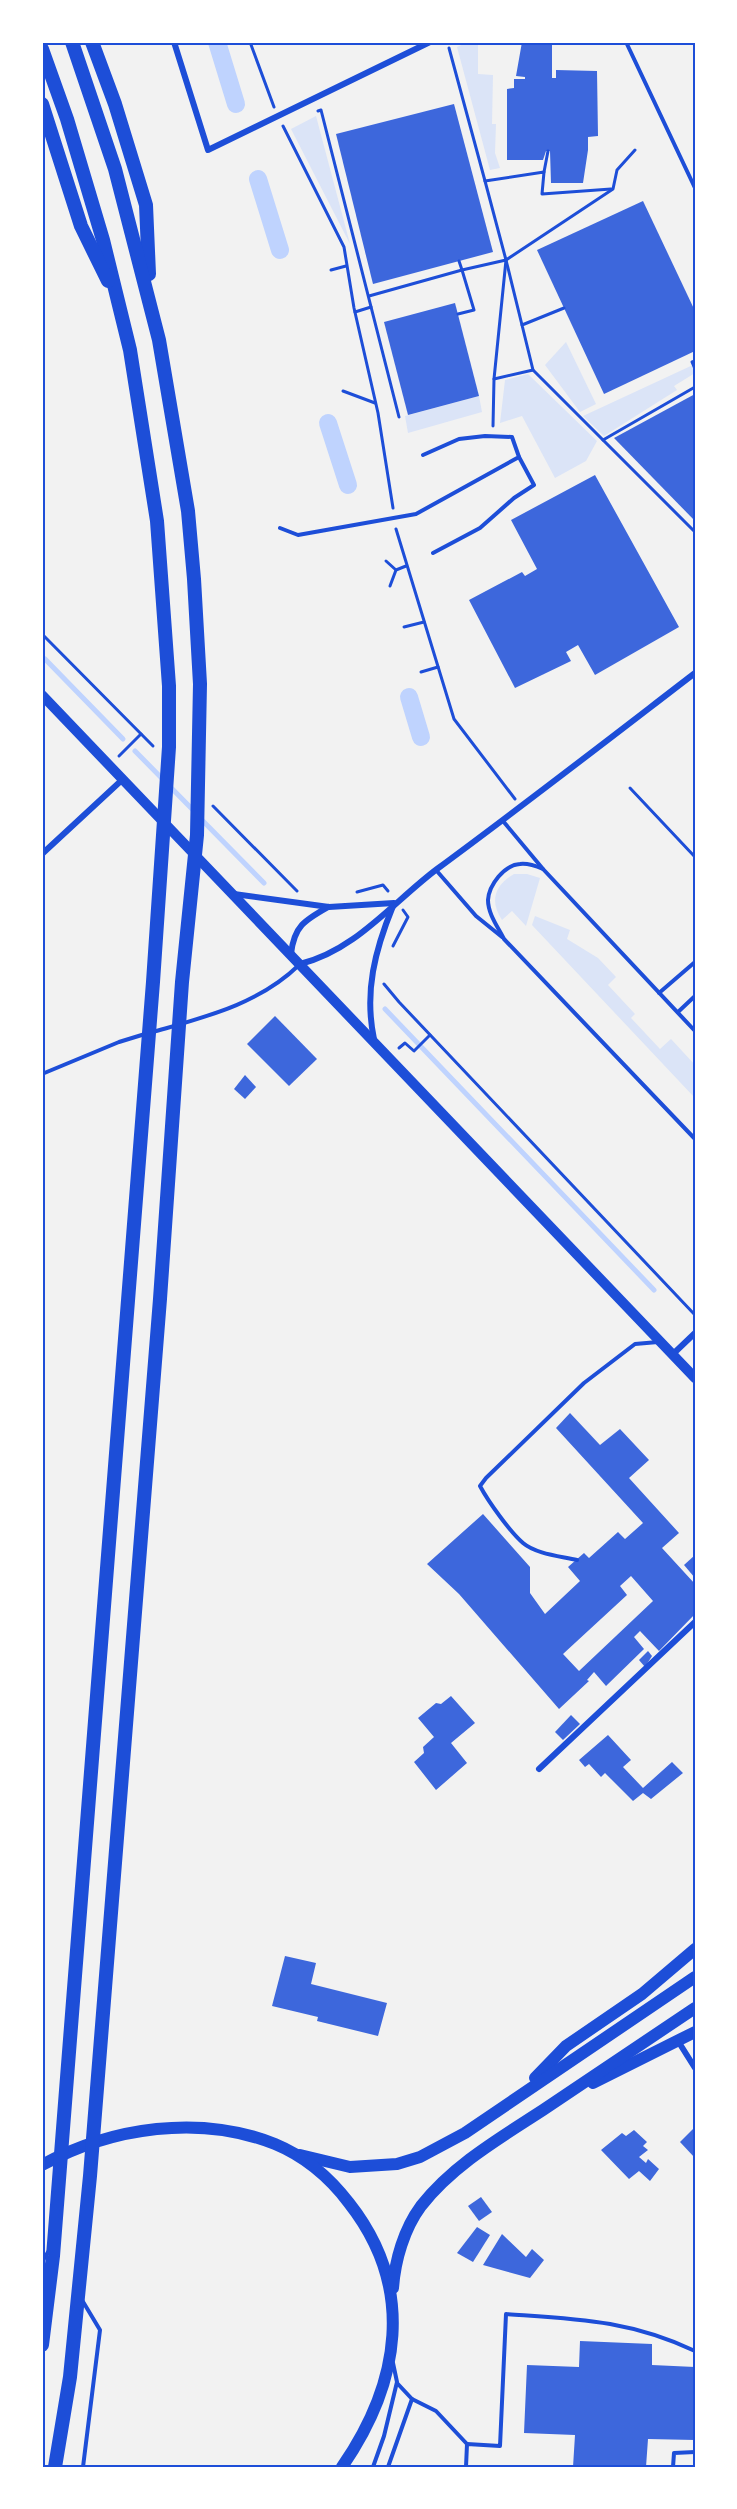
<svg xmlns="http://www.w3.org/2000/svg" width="737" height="2509" font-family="Inter,sans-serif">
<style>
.green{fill:#dbe4f7}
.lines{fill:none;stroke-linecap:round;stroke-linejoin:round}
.stream{stroke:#bfd3fe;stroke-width:5}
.canal{stroke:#bfd3fe;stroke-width:18}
.building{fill:#3d67dc;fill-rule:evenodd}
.path{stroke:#1d4ed8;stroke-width:3}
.service{stroke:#1d4ed8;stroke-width:4}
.minor{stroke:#1d4ed8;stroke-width:6}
.secondary{stroke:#1d4ed8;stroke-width:10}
.primary{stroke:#1d4ed8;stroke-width:12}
.motorway{stroke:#1d4ed8;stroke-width:14}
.neatline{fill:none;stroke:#1d4ed8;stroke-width:2}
</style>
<rect width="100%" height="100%" fill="#f2f2f2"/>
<g class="green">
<polygon points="468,42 481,42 478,42 478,74 493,75 492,124 496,124 495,153 500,168 490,170 457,47"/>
<polygon points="316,116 350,244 291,129"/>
<polygon points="566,342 596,404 580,412 545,365"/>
<polygon points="695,364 695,373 674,386 677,390 604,436 583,416"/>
<polygon points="528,374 597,441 586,461 555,478 522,416 500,423 505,380"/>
<polygon points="479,396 482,412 408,433 405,416"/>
<path d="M514 874H527L540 878 526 926 512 911 502 920C489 901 495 885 514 874Z"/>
<polygon points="535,916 570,930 567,939 598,958 616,977 608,985 635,1014 631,1018 660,1049 671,1039 695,1065 695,1098 532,925"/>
</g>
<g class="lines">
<g class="stream">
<polyline points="45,659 123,739"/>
<polyline points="135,751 194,811"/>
<polyline points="200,818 264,883"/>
<polyline points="385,1009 654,1290"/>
</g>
<g class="canal">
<polyline points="217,42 236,104"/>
<polyline points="258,179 280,250"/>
<polyline points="328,423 348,485"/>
<polyline points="409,697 421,737"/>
</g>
</g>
<g class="building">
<polygon points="522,42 552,43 552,78 556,78 556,70 597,71 598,136 588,137 588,150 583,183 551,183 550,151 546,151 543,160 507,160 507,89 514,88 514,79 525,79 525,77 516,76"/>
<polygon points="454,104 493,252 373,284 336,134"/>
<polygon points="643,201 695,311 695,351 604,394 537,250"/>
<polygon points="455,303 479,396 408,415 384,322"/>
<polygon points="695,394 695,521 614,438"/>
<polygon points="595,475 679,627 595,675 578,645 566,652 571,661 515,688 469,600 522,572 525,576 537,569 511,520"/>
<polygon points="275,1016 317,1059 289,1086 247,1044"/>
<polygon points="245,1075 256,1087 245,1099 234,1089"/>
<path d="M570 1413 600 1445 620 1429 649 1460 629 1478 679 1533 662 1548 695 1584V1614L659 1651 640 1631 634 1637 644 1649 606 1686 594 1672 587 1680 589 1681 559 1709 459 1594 427 1564 483 1514 530 1567V1593L545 1614 580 1581 568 1567 584 1553 589 1558 618 1532 625 1539 643 1523 556 1428ZM631 1576 653 1601 579 1671 563 1654 627 1595 620 1586Z"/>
<polygon points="695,1555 695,1578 684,1565"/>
<polygon points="648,1651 652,1656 645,1667 639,1660"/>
<polygon points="451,1696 475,1723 451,1743 467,1763 436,1790 414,1762 424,1753 423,1747 434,1737 418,1718 436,1703 441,1704"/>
<polygon points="571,1715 580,1724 563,1740 555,1732"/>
<polygon points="608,1735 631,1760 623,1767 643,1788 672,1762 683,1773 651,1799 643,1793 633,1801 605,1773 601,1777 589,1764 585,1767 579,1760"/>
<polygon points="285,1956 316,1963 311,1984 387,2003 378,2036 317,2021 318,2017 272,2006"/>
<polygon points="695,2127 695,2158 680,2142"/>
<polygon points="634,2130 647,2142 643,2146 648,2150 639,2157 646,2163 648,2159 659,2169 650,2181 639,2171 629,2179 601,2150 622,2133 626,2136"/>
<polygon points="481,2197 492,2212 479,2221 468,2206"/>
<polygon points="477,2227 490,2235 473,2262 457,2253"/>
<polygon points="502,2234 526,2257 532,2249 544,2260 530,2278 483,2265"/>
<polygon points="580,2341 652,2344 652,2365 695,2367 695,2440 648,2439 646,2467 573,2467 575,2435 524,2433 527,2365 579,2367"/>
</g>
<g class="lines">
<g class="path">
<polyline points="250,42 274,107"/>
<polyline points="449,48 485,181"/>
<polyline points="318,111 321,110 399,417"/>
<polyline points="283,126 344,247 354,308 378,413 393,508"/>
<polyline points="544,172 548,151"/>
<polyline points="506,260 485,181 544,172 542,194 611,189"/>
<polyline points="331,270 346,266"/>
<polyline points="369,296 462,270 459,261"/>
<polyline points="355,312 371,307"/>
<polyline points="458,314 474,310 462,270 506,260 522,325"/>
<polyline points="695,361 692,362 695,369"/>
<polyline points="533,370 522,325 564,308"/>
<polyline points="494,379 506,260 613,189 617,170 635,150"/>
<polyline points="343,391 375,403"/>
<polyline points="493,426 494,379 533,370 695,532"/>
<polyline points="603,440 695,387"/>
<polyline points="396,529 454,719 515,799"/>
<polyline points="386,561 396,570"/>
<polyline points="390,586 396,570 406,566"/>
<polyline points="404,627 424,622"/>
<polyline points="42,634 153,746"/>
<polyline points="421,672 438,667"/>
<polyline points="119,756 141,734"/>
<polyline points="630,788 695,857"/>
<polyline points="213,806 297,891"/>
<polyline points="357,892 383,885 388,891"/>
<polyline points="393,946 408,917 403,910"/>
<polyline points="384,984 399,1002 695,1315"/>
<polyline points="399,1048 405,1043 414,1051 430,1035"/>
</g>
<g class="service">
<polyline points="626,42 695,188"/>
<polyline points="280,528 298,535 416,514 519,457 512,437 485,436 459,439 423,455"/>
<polyline points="433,553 480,528 514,498 534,485 519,457"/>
<polyline points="503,821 543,869 695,1031"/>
<path d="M543 869C536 866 528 863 520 864 504 865 489 885 488 900 488 914 498 927 504 939L695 1139"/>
<polyline points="436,870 476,916 502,937"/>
<polyline points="659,993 695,962"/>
<polyline points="678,1012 695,996"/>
<path d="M153 1032C205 1017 259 1004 299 965"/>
<polyline points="42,1074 119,1042 145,1034"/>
<path d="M577 1560C560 1556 536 1554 523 1543 510 1532 488 1501 480 1486L486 1478 584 1383 635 1344 658 1342"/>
<polyline points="42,2262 48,2252"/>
<polyline points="82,2300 100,2330 83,2467"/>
<polyline points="397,2383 412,2399 436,2411 467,2444"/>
<polyline points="373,2467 384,2436 397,2382 393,2363"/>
<polyline points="388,2467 412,2399"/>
<path d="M466 2467 467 2444 500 2446 506 2314C577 2319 629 2320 695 2351"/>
<polyline points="673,2467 674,2453 695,2452"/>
</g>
<g class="minor">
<polyline points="174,42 208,150 430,42"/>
<polyline points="42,854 123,779"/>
<polyline points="234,894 329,907 394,903"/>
<path d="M291 954C294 926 305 920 328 907"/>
<path d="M300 964C355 951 393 902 437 869 524 805 609 739 695 673"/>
<path d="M374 1039C364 992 375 950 393 906"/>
<polyline points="672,1355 695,1333"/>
<polyline points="539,1769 695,1622"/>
<polyline points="678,2041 695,2068"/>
</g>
<polyline class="secondary" points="42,695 695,1378"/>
<g class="primary">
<polyline points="535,2078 566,2046 642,1994 695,1949"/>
<polyline points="593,2083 695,2032"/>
<polyline points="300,2155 350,2167 397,2164 420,2157 465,2133 695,1977"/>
<path d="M42 2165C112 2127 200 2114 275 2144 304 2156 330 2178 349 2203 416 2288 400 2383 342 2467"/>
<path d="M393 2288C395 2260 404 2229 421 2206 453 2165 500 2138 543 2110 593 2076 644 2042 695 2008"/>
</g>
<g class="motorway">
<polyline points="92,42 115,104 146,205 149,274"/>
<polyline points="42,49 67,119 103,240 130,350 157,521 169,686 169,747 153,982 53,2256 42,2345"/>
<polyline points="42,104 81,226 108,281"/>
<polyline points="55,2467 70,2377 90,2176 160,1299 182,982 197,835 200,684 194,579 188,511 159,340 115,169 72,42"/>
</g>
</g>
<rect width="737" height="2509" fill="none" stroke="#ffffff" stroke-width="87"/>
<rect x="44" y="44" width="650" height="2422" class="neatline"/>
</svg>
